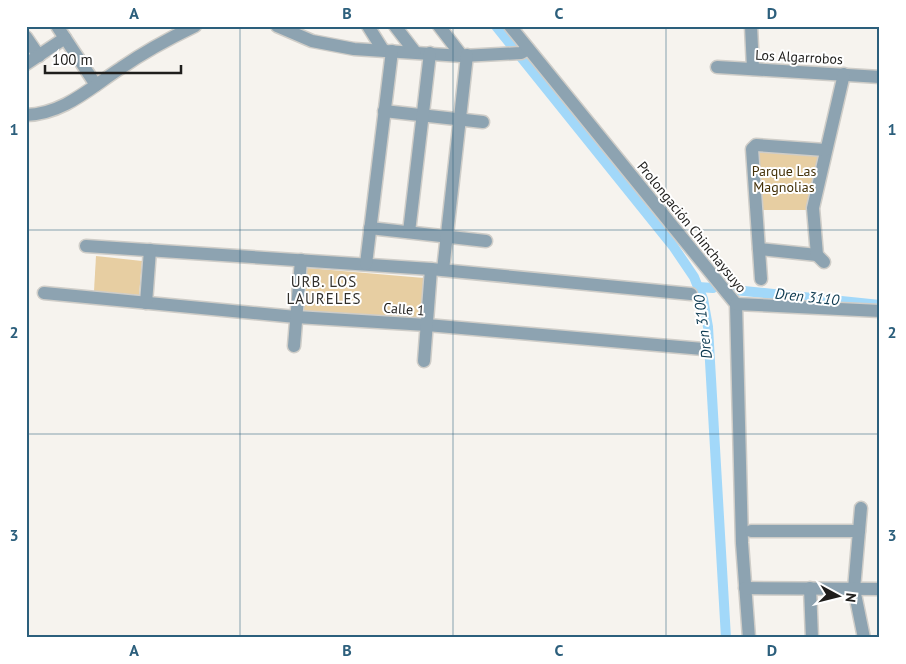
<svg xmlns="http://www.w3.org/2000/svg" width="906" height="664" font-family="'PT Sans',sans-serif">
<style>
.park{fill:#e7cea2}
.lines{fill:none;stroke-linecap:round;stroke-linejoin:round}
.canal{stroke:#a2d8f9;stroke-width:10}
.minor-casing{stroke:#cfcdc8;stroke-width:15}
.minor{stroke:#8da3b1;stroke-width:12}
.grid{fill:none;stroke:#2c5f7c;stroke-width:1;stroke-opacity:0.55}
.labels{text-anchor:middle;stroke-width:4;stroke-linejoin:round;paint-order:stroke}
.street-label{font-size:14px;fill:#1f1e1c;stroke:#fff}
.park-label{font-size:14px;fill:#443108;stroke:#fff}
.neighbourhood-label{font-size:15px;letter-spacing:1px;fill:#312f2b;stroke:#fff}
.water-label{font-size:15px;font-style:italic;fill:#0c3950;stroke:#fff}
.neatline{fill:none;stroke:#2c5f7c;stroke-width:2}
.grid-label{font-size:16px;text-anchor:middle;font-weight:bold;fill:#2c5f7c}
</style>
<rect width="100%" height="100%" fill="#f6f3ee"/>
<g class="park">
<polygon points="758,150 814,154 818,157 806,210 759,210"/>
<polygon points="96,256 142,261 139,295 94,291"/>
<polygon points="307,268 424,278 421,322 303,311"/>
</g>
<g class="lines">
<g class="canal">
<polyline points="496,26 673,246 694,277 698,287 703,299 708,327 726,638"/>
<polyline points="698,287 713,288"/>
<polyline points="734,290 880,305"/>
</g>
<g class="minor-casing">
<g id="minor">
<polyline points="57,26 96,85"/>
<polyline points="277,26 312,41 354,49 462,56 521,53 528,49"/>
<polyline points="368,26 383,50"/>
<polyline points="395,26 415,52"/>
<polyline points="439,26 462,56"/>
<polyline points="510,26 736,304 742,543 749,638"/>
<polyline points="751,26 753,69"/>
<polyline points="26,37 39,56"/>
<polyline points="26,64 65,38"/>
<polyline points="717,67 880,77"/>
<polyline points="384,111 483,122"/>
<path d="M26 115C64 114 91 87 121 68 144 52 170 38 195 26"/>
<polyline points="370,228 486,241"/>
<polyline points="409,232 430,53"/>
<polyline points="86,246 431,269 691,294"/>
<polyline points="759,249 817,255"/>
<polyline points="824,262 817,255 813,208 844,74"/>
<polyline points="366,264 392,51"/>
<polyline points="443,270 467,55"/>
<polyline points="761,279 752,149 756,145 825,150"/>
<polyline points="44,293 296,317 427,325 703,349"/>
<polyline points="146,303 150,250"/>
<polyline points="736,304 880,311"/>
<polyline points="294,346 301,260"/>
<polyline points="424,361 431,269"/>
<polyline points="861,508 854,589 864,638"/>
<polyline points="751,531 859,531"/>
<polyline points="745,588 880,589"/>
<polyline points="810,588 812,638"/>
</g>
</g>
<use href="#minor" class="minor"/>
</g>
<path class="grid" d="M240 26V638M453 26V638M666 26V638M26 230H880M26 434H880"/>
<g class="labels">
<g class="street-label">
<text transform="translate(799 57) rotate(3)" y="5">Los Algarrobos</text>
<text transform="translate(692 227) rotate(51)" y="5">Prolongación Chinchaysuyo</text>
<text transform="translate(404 309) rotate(4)" y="5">Calle 1</text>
</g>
<g class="park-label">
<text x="784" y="176">Parque Las<tspan x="784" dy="16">Magnolias</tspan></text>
</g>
<g class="neighbourhood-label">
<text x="324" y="287">URB. LOS<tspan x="324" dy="17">LAURELES</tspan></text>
</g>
<g class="water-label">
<text transform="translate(807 297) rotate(6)" y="5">Dren 3110</text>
<text transform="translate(703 327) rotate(-97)" y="5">Dren 3100</text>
</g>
</g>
<rect width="906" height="664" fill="none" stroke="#ffffff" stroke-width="55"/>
<g transform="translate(838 596) rotate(97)" stroke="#ffffff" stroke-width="4" paint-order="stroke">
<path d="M0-4L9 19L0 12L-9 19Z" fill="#1f1e1c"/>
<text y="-8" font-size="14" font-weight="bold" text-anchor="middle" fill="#1f1e1c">N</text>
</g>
<path d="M45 65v8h136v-8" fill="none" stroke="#1f1e1c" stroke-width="2.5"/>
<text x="52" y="65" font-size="15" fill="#1f1e1c" stroke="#ffffff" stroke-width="4" paint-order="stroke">100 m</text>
<rect x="28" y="28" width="850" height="608" class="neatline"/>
<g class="grid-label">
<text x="134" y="19">A</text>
<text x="347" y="19">B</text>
<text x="559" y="19">C</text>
<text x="772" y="19">D</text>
<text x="14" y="135">1</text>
<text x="892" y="135">1</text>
<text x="14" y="338">2</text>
<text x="892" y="338">2</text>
<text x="14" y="541">3</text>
<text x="892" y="541">3</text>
<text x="134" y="656">A</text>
<text x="347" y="656">B</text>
<text x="559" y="656">C</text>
<text x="772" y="656">D</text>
</g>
</svg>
